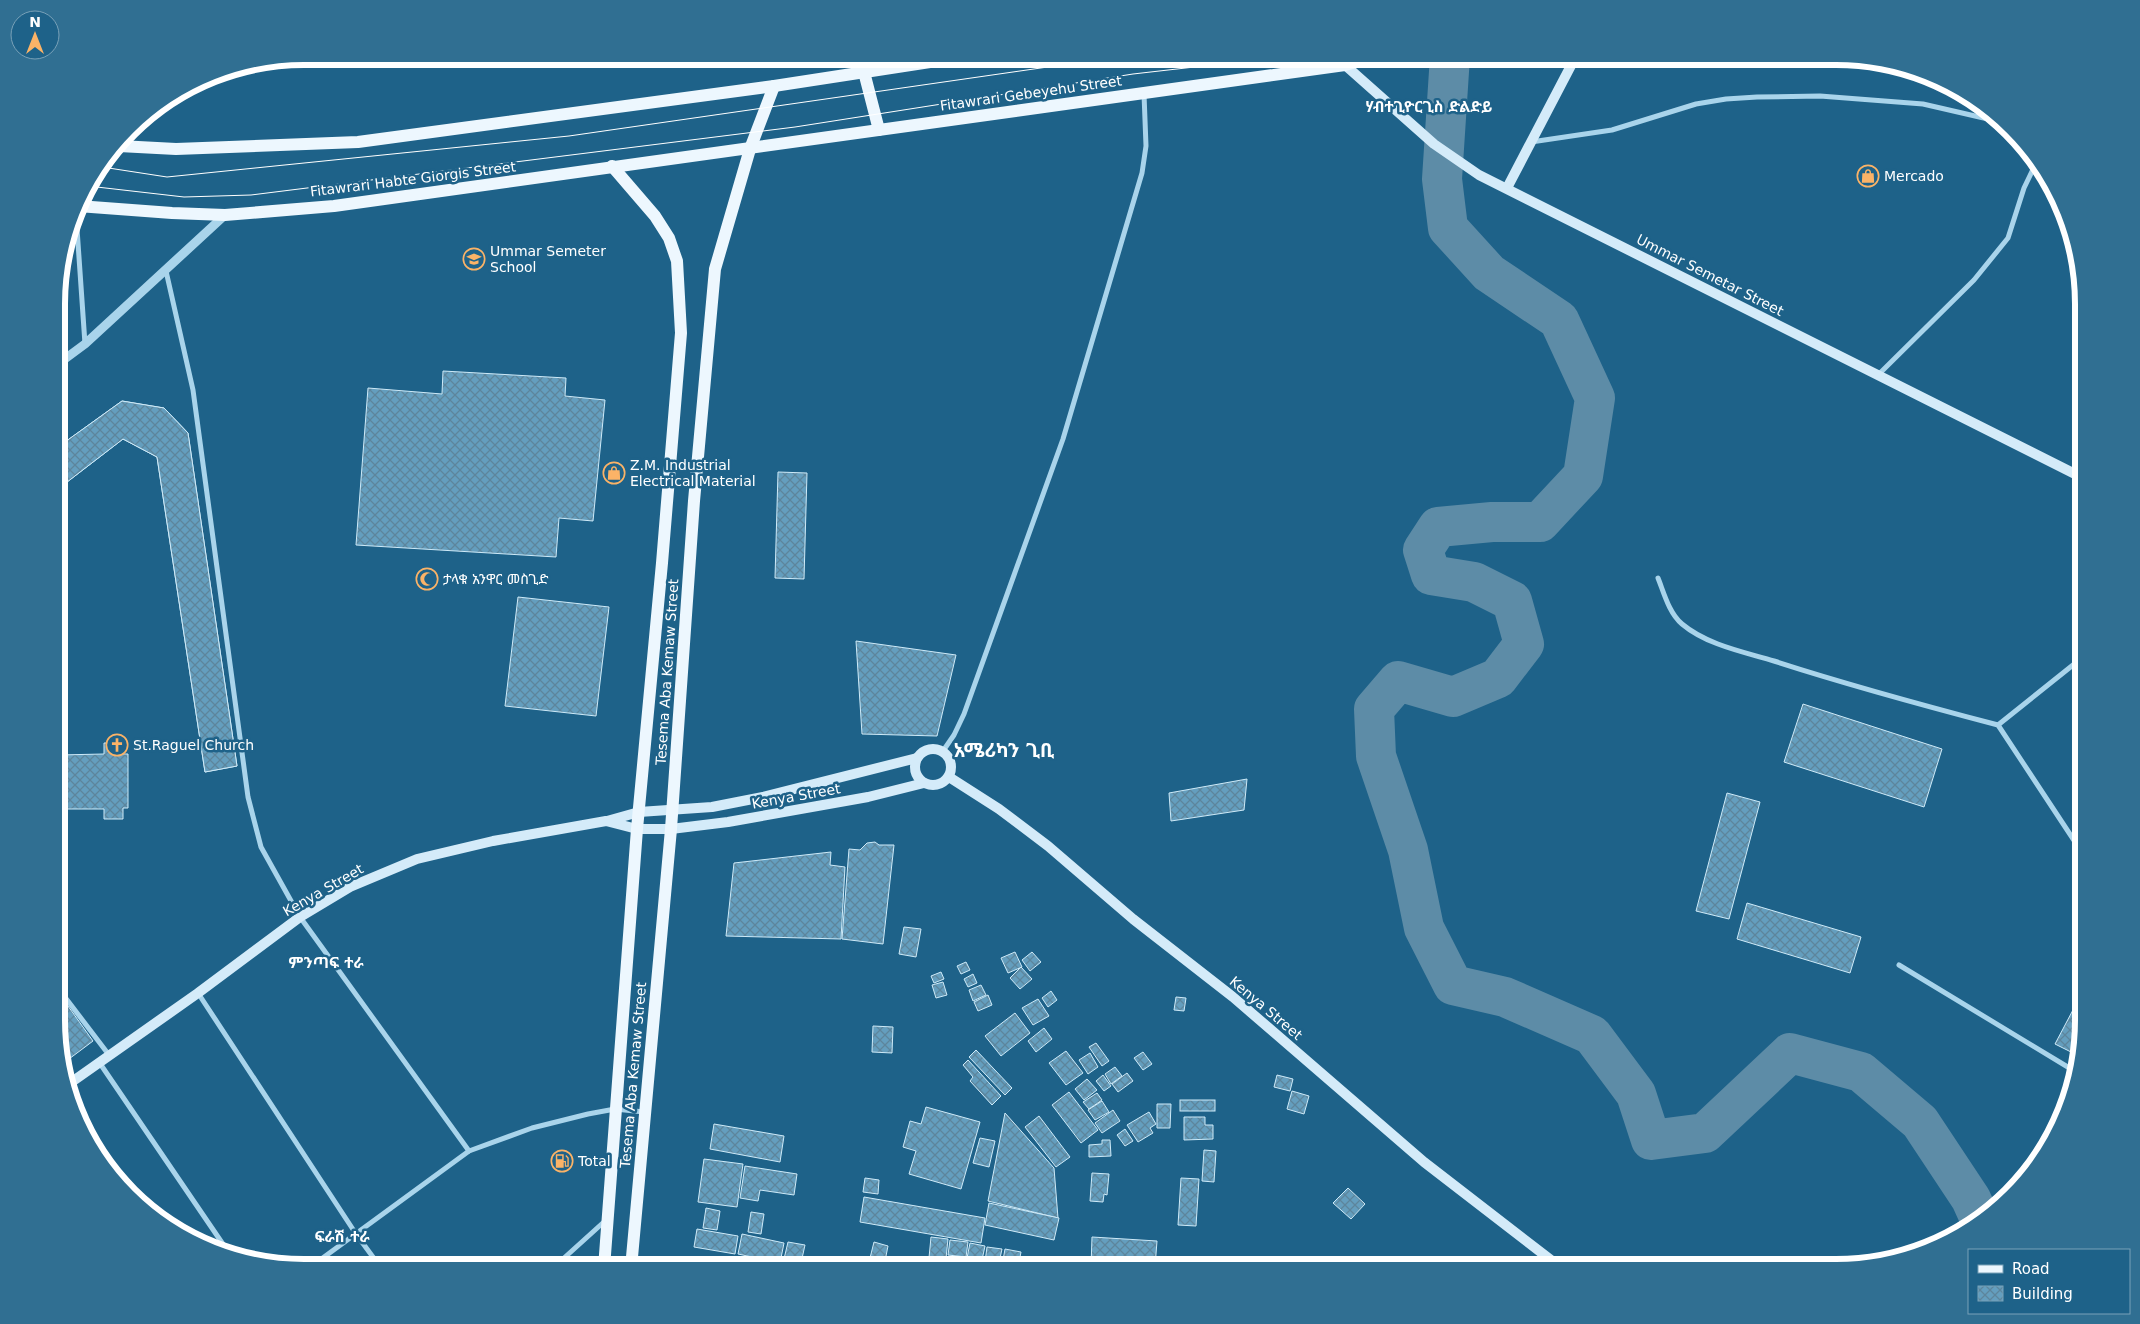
<svg xmlns="http://www.w3.org/2000/svg" width="2140" height="1324" font-family="'DejaVu Sans','Noto Sans Ethiopic',sans-serif">
<style>
.lines{fill:none;stroke-linecap:round;stroke-linejoin:round}
.river{stroke:#5d8ca7;stroke-width:40}
.building{fill:url(#building-cross-hatch);stroke:#ceeaf8}
.minor{stroke:#a9d4eb;stroke-width:5}
.tertiary{stroke:#a9d4eb;stroke-width:9}
.secondary{stroke:#d4ebf9;stroke-width:10}
.primary{stroke:#edf7fe;stroke-width:12}
.tram{stroke:#fff;stroke-width:1}
.labels{text-anchor:middle;stroke-width:5;stroke-linejoin:round;paint-order:stroke}
.street-label{font-size:14px;fill:#fff;stroke:#1e6289}
.poi-label{font-size:14px;fill:#fff;stroke:#1e6289;text-anchor:start}
.neighbourhood-label{font-size:15px;font-weight:bold;fill:#fff;stroke:#1e6289}
.district-label{font-size:19px;font-weight:bold;fill:#fff;stroke:#1e6289}
.rim{fill:none;stroke:#fff;stroke-width:6}
</style>
<defs>
<pattern id="building-cross-hatch" width="8" height="8" patternUnits="userSpaceOnUse" patternTransform="scale(1.25)"><rect width="8" height="8" fill="#649ebe"/><path d="M0 0l8 8M0 8l8-8" fill="none" stroke="#5d859c"/></pattern>
</defs>
<rect width="100%" height="100%" fill="#1e6289"/>
<g class="lines">
<polyline class="river" points="1450,56 1442,179 1448,228 1489,273 1559,320 1595,398 1583,476 1540,522 1492,522 1438,527 1423,550 1431,575 1474,582 1512,601 1524,644 1498,678 1453,697 1398,681 1374,709 1376,756 1408,850 1424,928 1453,985 1505,997 1592,1035 1636,1094 1651,1140 1705,1133 1790,1053 1861,1072 1920,1122 1971,1199 1980,1219"/>
</g>
<g class="building">
<polygon points="443,371 566,378 565,396 605,400 593,521 559,518 556,557 356,545 368,388 442,394"/>
<polygon points="122,401 164,408 188,433 237,766 205,772 157,457 123,439 58,489 58,447"/>
<polygon points="122,401 164,408 188,433 237,766 205,772 157,457 123,439 58,489 58,447"/>
<polygon points="778,472 807,473 804,579 775,578"/>
<polygon points="518,597 609,607 596,716 505,706"/>
<polygon points="856,641 956,655 937,736 862,734"/>
<polygon points="1803,704 1942,749 1924,807 1784,762"/>
<polygon points="104,743 123,743 123,754 128,754 128,808 123,808 123,819 104,819 104,809 58,809 58,755 104,754"/>
<polygon points="1247,779 1244,810 1171,821 1169,793"/>
<polygon points="1727,793 1760,802 1729,919 1696,911"/>
<polygon points="875,842 879,845 894,845 883,944 842,939 849,849 860,850 867,843"/>
<polygon points="831,852 830,865 845,867 841,939 726,936 734,863"/>
<polygon points="1747,903 1861,937 1850,973 1737,939"/>
<polygon points="904,927 921,929 916,957 899,954"/>
<polygon points="1015,952 1022,967 1008,973 1001,958"/>
<polygon points="1032,952 1041,962 1030,971 1022,960"/>
<polygon points="966,962 970,970 961,974 957,966"/>
<polygon points="1021,967 1032,979 1020,989 1010,978"/>
<polygon points="941,972 944,979 934,983 931,976"/>
<polygon points="973,974 977,983 968,987 964,979"/>
<polygon points="943,982 947,995 936,998 932,985"/>
<polygon points="981,985 986,995 973,1001 969,990"/>
<polygon points="1051,991 1057,1000 1048,1007 1042,998"/>
<polygon points="58,992 93,1041 61,1065 58,1052"/>
<polygon points="988,995 992,1005 978,1011 974,1002"/>
<polygon points="1176,997 1186,998 1184,1011 1174,1010"/>
<polygon points="1038,999 1049,1016 1033,1025 1022,1008"/>
<polygon points="2074,1008 2083,1014 2083,1036 2079,1056 2055,1044"/>
<polygon points="1015,1013 1030,1033 1001,1056 985,1036"/>
<polygon points="873,1026 893,1027 892,1053 872,1052"/>
<polygon points="1044,1028 1052,1039 1036,1052 1028,1041"/>
<polygon points="1096,1043 1109,1061 1102,1066 1089,1047"/>
<polygon points="976,1050 1012,1088 1005,1095 969,1057"/>
<polygon points="1066,1051 1083,1073 1066,1085 1049,1063"/>
<polygon points="1143,1052 1152,1064 1143,1070 1134,1058"/>
<polygon points="1090,1053 1098,1067 1088,1074 1079,1060"/>
<polygon points="968,1060 1001,1096 992,1105 970,1081 973,1077 963,1065"/>
<polygon points="1115,1067 1122,1076 1111,1084 1105,1074"/>
<polygon points="1127,1073 1133,1081 1118,1092 1112,1084"/>
<polygon points="1103,1075 1111,1086 1104,1091 1096,1081"/>
<polygon points="1277,1075 1293,1079 1290,1091 1274,1087"/>
<polygon points="1087,1079 1097,1090 1084,1100 1075,1089"/>
<polygon points="1292,1091 1309,1096 1304,1114 1287,1109"/>
<polygon points="1069,1092 1098,1130 1081,1143 1052,1105"/>
<polygon points="1097,1093 1102,1100 1089,1109 1083,1102"/>
<rect x="1180" y="1100" width="35" height="11"/>
<polygon points="1102,1101 1109,1112 1095,1120 1088,1110"/>
<polygon points="1157,1104 1171,1104 1170,1128 1157,1128"/>
<polygon points="926,1107 980,1122 961,1189 909,1174 916,1151 903,1147 910,1121 921,1124"/>
<polygon points="1113,1110 1120,1121 1102,1133 1095,1123"/>
<polygon points="1149,1112 1156,1124 1150,1128 1153,1133 1138,1142 1127,1125"/>
<polygon points="1005,1113 1054,1168 1058,1218 988,1201"/>
<polygon points="1039,1116 1070,1157 1056,1167 1025,1127"/>
<polygon points="1184,1117 1205,1117 1205,1125 1213,1125 1213,1139 1184,1140"/>
<polygon points="714,1124 784,1136 780,1162 710,1149"/>
<polygon points="1125,1129 1133,1141 1125,1146 1117,1135"/>
<polygon points="980,1138 995,1141 989,1167 973,1163"/>
<polygon points="1102,1140 1110,1140 1111,1156 1089,1157 1089,1145 1102,1144"/>
<polygon points="1204,1150 1216,1151 1214,1182 1202,1181"/>
<polygon points="704,1159 743,1164 737,1207 698,1202"/>
<polygon points="745,1166 797,1174 794,1195 760,1190 758,1201 740,1198"/>
<polygon points="1092,1173 1109,1174 1107,1195 1104,1194 1103,1202 1090,1201"/>
<polygon points="865,1178 879,1180 878,1194 863,1192"/>
<polygon points="1181,1178 1199,1179 1196,1226 1178,1225"/>
<polygon points="1348,1188 1365,1204 1351,1219 1333,1203"/>
<polygon points="864,1197 985,1218 981,1243 860,1222"/>
<polygon points="989,1203 1059,1218 1054,1240 985,1225"/>
<polygon points="706,1208 720,1211 717,1230 703,1228"/>
<polygon points="751,1212 764,1214 761,1234 748,1232"/>
<polygon points="697,1229 738,1236 735,1254 694,1247"/>
<polygon points="742,1234 784,1243 780,1263 738,1254"/>
<polygon points="931,1237 948,1239 945,1268 928,1268"/>
<polygon points="1092,1237 1157,1241 1155,1267 1091,1267"/>
<polygon points="950,1240 968,1242 966,1257 948,1255"/>
<polygon points="788,1242 805,1245 801,1263 784,1259"/>
<polygon points="874,1242 888,1246 885,1261 870,1258"/>
<polygon points="970,1243 985,1246 982,1260 967,1258"/>
<polygon points="987,1247 1002,1249 999,1263 985,1262"/>
<polygon points="1005,1249 1021,1252 1018,1268 1002,1266"/>
<polygon points="948,1259 965,1262 964,1268 946,1268"/>
<polygon points="966,1262 983,1265 982,1268 966,1268"/>
<polygon points="990,1264 1000,1266 999,1268 989,1268"/>
</g>
<g class="lines">
<g class="minor">
<polyline points="1531,142 1612,130 1696,104 1726,99 1757,97 1820,96 1923,104 2001,122"/>
<polyline points="76,214 85,344"/>
<polyline points="166,271 193,390 248,797 261,847 300,917 469,1151"/>
<polyline points="1878,375 1974,280 2008,238 2024,188 2037,161"/>
<path d="M1658 578C1664 593 1669 613 1682 624 1707 645 1744 652 1774 661 1848 685 1922 705 1998 725L2083 854"/>
<polyline points="1998,725 2083,657"/>
<polyline points="943,751 954,735 964,714 1063,439 1142,173 1146,146 1144,94"/>
<polyline points="1899,965 2076,1072"/>
<polyline points="58,988 109,1055"/>
<polyline points="198,993 356,1234 381,1268"/>
<polyline points="99,1062 231,1256"/>
<polyline points="309,1268 469,1151 532,1128 588,1114 615,1109 644,1112"/>
<polyline points="553,1268 605,1221"/>
</g>
<polyline class="tertiary" points="58,364 85,344 225,215"/>
<g class="secondary">
<polyline points="1341,56 1345,65 1434,144 1479,175 2083,478"/>
<polyline points="1507,188 1576,56"/>
<circle cx="933" cy="767" r="18"/>
<polyline points="949,777 999,809 1048,846 1133,919 1233,997 1424,1162 1560,1267"/>
<polyline points="607,821 639,812 712,807 763,797 917,758"/>
<polyline points="66,1086 198,993 300,917 350,887 417,859 493,841 606,821 637,829 671,829 728,822 868,797 924,783"/>
</g>
<g class="primary">
<polyline points="864,72 879,130"/>
<polyline points="119,146 176,149 358,142 774,86 969,56"/>
<polyline points="78,206 172,213 225,215 334,206 1345,65 1367,59 1405,56"/>
<polyline points="604,1268 637,829 662,563 681,333 677,261 669,238 655,216 612,166"/>
<polyline points="631,1268 671,829 694,501 715,269 750,149 774,86"/>
</g>
<g class="tram">
<polyline points="102,167 167,177 569,136 1124,56"/>
<polyline points="88,186 184,197 251,195 795,127 1133,74 1291,56"/>
</g>
</g>
<defs>
<g id="shop-ring" transform="scale(1.125)"><circle r="9.5" fill="#1e6289" stroke="#fbb367" stroke-width="1.5"/><path d="M-5-2.5h2.3a2.7 3.5 0 0 1 5.4 0H5L5.5 6h-11ZM-1.5-2.5h3a1.5 2.3 0 0 0-3 0Z" fill="#fbb367"/></g>
<g id="school-ring" transform="scale(1.125)"><circle r="9.5" fill="#1e6289" stroke="#fbb367" stroke-width="1.5"/><path d="M0-5L7-2L0 1L-7-2ZM-4 1L0 2.5L4 1V4Q0 6-4 4Z" fill="#fbb367"/></g>
<g id="mosque-ring" transform="scale(1.125)"><circle r="9.5" fill="#1e6289" stroke="#fbb367" stroke-width="1.5"/><path d="M3.5-4.9A6 6 0 1 0 3.5 4.9A5 5 0 1 1 3.5-4.9Z" fill="#fbb367"/></g>
<g id="church-ring" transform="scale(1.125)"><circle r="9.5" fill="#1e6289" stroke="#fbb367" stroke-width="1.5"/><path d="M-1.2-6h2.4v3.5h3.3v2.4h-3.3V6h-2.4V-.1h-3.3v-2.4h3.3Z" fill="#fbb367"/></g>
<g id="fuel-ring" transform="scale(1.125)"><circle r="9.5" fill="#1e6289" stroke="#fbb367" stroke-width="1.5"/><path d="M-5.5-6h7V0h2V4h1.3V-2.5L3-4.5l.8-.8L6-3V5H2.5V1h-1V6h-7ZM-4.2-4.7v3.2H.2V-4.7Z" fill="#fbb367"/></g>
</defs>
<g fill-rule="evenodd">
<use href="#shop-ring" x="1868" y="176"/>
<use href="#school-ring" x="474" y="259"/>
<use href="#shop-ring" x="614" y="473"/>
<use href="#mosque-ring" x="427" y="579"/>
<use href="#church-ring" x="117" y="745"/>
<use href="#fuel-ring" x="562" y="1161"/>
</g>
<g class="labels">
<g class="street-label">
<text transform="translate(1031 93) rotate(-8)" y="5">Fitawrari Gebeyehu Street</text>
<text transform="translate(413 179) rotate(-7)" y="5">Fitawrari Habte Giorgis Street</text>
<text transform="translate(1710 275) rotate(27)" y="5">Ummar Semetar Street</text>
<text transform="translate(667 672) rotate(-86)" y="5">Tesema Aba Kemaw Street</text>
<text transform="translate(796 796) rotate(-10)" y="5">Kenya Street</text>
<text transform="translate(323 890) rotate(-30)" y="5">Kenya Street</text>
<text transform="translate(1266 1008) rotate(40)" y="5">Kenya Street</text>
<text transform="translate(633 1075) rotate(-85)" y="5">Tesema Aba Kemaw Street</text>
</g>
<g class="poi-label">
<text x="1884" y="181">Mercado</text>
<text x="490" y="256">Ummar Semeter<tspan x="490" dy="16">School</tspan></text>
<text x="630" y="470">Z.M. Industrial<tspan x="630" dy="16">Electrical Material</tspan></text>
<text x="443" y="584">ታላቁ አንዋር መስጊድ</text>
<text x="133" y="750">St.Raguel Church</text>
<text x="578" y="1166">Total</text>
</g>
<g class="neighbourhood-label">
<text x="1429" y="112">ሃብተጊዮርጊስ ድልድይ</text>
<text x="326" y="968">ምንጣፍ ተራ</text>
<text x="342" y="1242">ፍራሽ ተራ</text>
</g>
<g class="district-label">
<text x="1004" y="757">አሜሪካን ጊቢ</text>
</g>
</g>
<path d="M0 0H2140V1324H0ZM304 65H1836A239 239 0 0 1 2075 304V1020A239 239 0 0 1 1836 1259H304A239 239 0 0 1 65 1020V304A239 239 0 0 1 304 65Z" fill="#306f92" fill-rule="evenodd"/>
<path class="rim" d="M304 65H1836A239 239 0 0 1 2075 304V1020A239 239 0 0 1 1836 1259H304A239 239 0 0 1 65 1020V304A239 239 0 0 1 304 65Z"/>
<rect x="1968" y="1249" width="162" height="65" fill="#1e6289" stroke="#78a1b8"/>
<rect x="1978" y="1265" width="25" height="8" fill="#edf7fe" stroke="#78a1b8"/>
<text x="2012" y="1274" font-size="15" fill="#ffffff">Road</text>
<rect x="1978" y="1286" width="25" height="15" fill="url(#building-cross-hatch)" stroke="#78a1b8"/>
<text x="2012" y="1299" font-size="15" fill="#ffffff">Building</text>
<g transform="translate(35 35)"><circle r="24" fill="#1e6289" stroke="#78a1b8"/>
<path d="M0-4L9 19L0 12L-9 19Z" fill="#fbb367"/>
<text y="-8" font-size="14" font-weight="bold" text-anchor="middle" fill="#ffffff">N</text>
</g>
</svg>
